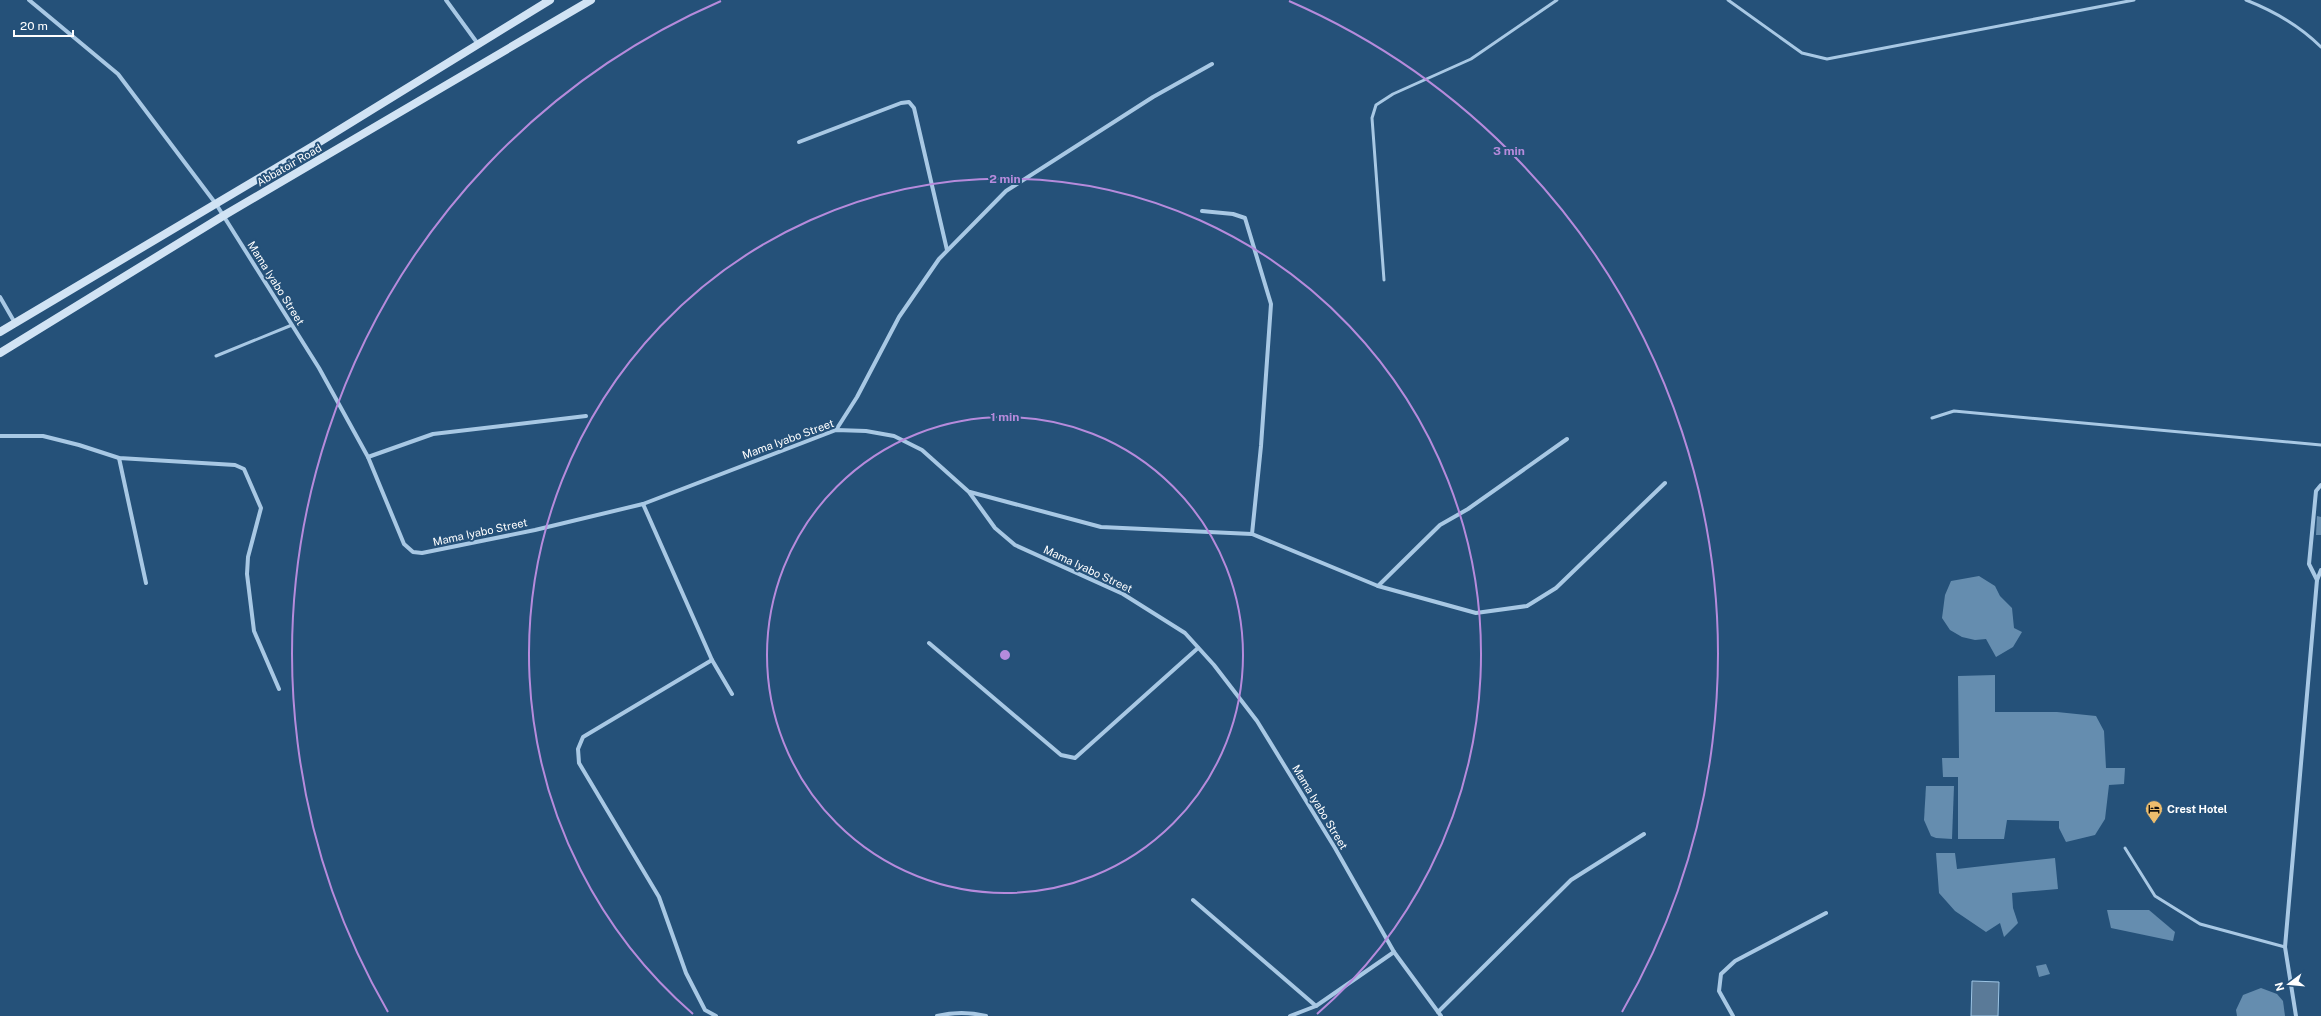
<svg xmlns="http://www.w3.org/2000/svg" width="2321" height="1016" font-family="'Public Sans',sans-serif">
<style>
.water{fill:#5a7a98;stroke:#9cc4e4}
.building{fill:#658daf}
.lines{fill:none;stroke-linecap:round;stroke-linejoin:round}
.lane{stroke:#a8c8e4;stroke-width:3}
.street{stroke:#a8c8e4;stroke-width:4}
.secondary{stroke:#d1e3f4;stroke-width:8}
.ring{fill:none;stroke:#b68bdc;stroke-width:2}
.labels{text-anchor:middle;stroke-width:4;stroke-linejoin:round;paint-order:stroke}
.street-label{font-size:11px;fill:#fff;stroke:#255179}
.poi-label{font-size:11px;font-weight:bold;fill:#fff;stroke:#255179;text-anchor:start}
.centre{fill:#b68bdc;stroke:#255179;stroke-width:2}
.ring-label{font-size:12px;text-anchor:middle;font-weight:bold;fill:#b68bdc;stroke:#255179;stroke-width:4;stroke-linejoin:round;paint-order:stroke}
</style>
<rect width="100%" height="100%" fill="#255179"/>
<polygon class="water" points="1972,981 1999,982 1998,1016 1971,1016"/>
<g class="building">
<polygon points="2317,516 2321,517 2321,535 2316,535"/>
<polygon points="1979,576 1995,586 2000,596 2012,608 2014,628 2022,632 2013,647 1996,657 1986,639 1975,640 1962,637 1950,630 1942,618 1945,595 1951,581"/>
<polygon points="1995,675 1995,712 2057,712 2096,716 2104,731 2106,768 2125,768 2124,784 2109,785 2105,819 2095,835 2066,842 2059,828 2059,821 2007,820 2004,839 1958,839 1958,777 1943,777 1942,758 1959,758 1958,676"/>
<polygon points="1926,786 1954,786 1952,839 1936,838 1931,836 1924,820"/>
<polygon points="1936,853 1955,853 1957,869 2055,858 2058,889 2012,893 2013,908 2018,923 2004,937 2000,923 1986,932 1955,911 1939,893"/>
<polygon points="2107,910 2149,910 2175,932 2173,941 2111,928"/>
<polygon points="2046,964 2050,974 2039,977 2036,966"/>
<polygon points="2261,988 2277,994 2283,1001 2285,1016 2237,1016 2236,1010 2243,995"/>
</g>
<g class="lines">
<g class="lane">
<polyline points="1728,0 1802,53 1827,59 2134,0"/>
<path d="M2246 0C2274 11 2299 25 2321 47"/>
<polyline points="1384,280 1372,118 1376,105 1393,94 1471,59 1557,0"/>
<polyline points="216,356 292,325"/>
<polyline points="1932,418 1954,411 2321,445"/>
<polyline points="2125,848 2155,896 2200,924 2285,947"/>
</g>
<g class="street">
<polyline points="29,0 118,74 216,204 319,368 368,457 404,544 413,552 422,553 535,530 643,504 836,430 866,431 894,436 922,450 969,492 995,528 1015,545 1123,594 1185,633 1214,665 1257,721 1335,848 1394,952 1441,1016"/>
<polyline points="446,0 478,44"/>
<polyline points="799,142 901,103 909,102 914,108 947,250"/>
<polyline points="1202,211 1233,214 1245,218 1271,304 1261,446 1252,534"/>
<polyline points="0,297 15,323"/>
<polyline points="836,430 857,397 899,317 939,259 1006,191 1153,97 1212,64"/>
<polyline points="0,436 43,436 79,445 119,458 235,465 244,469 261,508 248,557 247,574 254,631 279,689"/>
<polyline points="368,457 433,434 586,416"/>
<polyline points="119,458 146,583"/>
<polyline points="970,492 1101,527 1252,534 1378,586 1476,613 1527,606 1556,588 1665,483"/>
<polyline points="643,504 712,660 732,694"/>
<polyline points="2317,580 2309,564 2316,491 2321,485"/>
<polyline points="1378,586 1440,525 1468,509 1567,439"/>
<polyline points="929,643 1061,755 1075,758 1198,648"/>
<polyline points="712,660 583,737 578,749 579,763 659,897 686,973 705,1010 716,1016"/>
<polyline points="1193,900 1316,1006"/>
<polyline points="1438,1012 1571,880 1644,834"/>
<path d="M937 1016C954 1012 969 1012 986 1016"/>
<polyline points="1290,1016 1316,1006 1394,952"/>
<polyline points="1733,1016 1719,991 1721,974 1735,961 1826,913"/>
<polyline points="2296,1016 2285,947 2317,580 2321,570"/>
</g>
<g class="secondary">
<polyline points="0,332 313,146 550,0"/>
<polyline points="0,353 223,216 591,0"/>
</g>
</g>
<g class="ring">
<circle cx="1005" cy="655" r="238"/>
<path d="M693 1014A476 476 0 1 1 1317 1014"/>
<path d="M388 1012A713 713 0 0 1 721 1M1289 1A713 713 0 0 1 1622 1012"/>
</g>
<defs>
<g id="hotel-pin" transform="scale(0.9)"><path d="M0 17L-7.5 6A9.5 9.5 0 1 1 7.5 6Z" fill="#edbd6d" stroke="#255179"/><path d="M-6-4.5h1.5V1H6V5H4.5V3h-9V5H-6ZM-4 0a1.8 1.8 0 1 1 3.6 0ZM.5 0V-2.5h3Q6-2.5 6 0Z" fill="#111"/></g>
</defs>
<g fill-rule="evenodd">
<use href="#hotel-pin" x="2154" y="809"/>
</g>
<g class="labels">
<g class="street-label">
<text transform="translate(289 165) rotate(-30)" y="4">Abbatoir Road</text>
<text transform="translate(276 283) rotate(58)" y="4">Mama Iyabo Street</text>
<text transform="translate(788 439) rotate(-20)" y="4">Mama Iyabo Street</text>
<text transform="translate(480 532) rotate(-12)" y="4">Mama Iyabo Street</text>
<text transform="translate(1088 569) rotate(25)" y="4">Mama Iyabo Street</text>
<text transform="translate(1320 807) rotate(59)" y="4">Mama Iyabo Street</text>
</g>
<g class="poi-label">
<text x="2167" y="813">Crest Hotel</text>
</g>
</g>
<circle cx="1005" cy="655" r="6" class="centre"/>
<g class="ring-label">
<text x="1509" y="155">3 min</text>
<text x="1005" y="183">2 min</text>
<text x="1005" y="421">1 min</text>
</g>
<g transform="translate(2289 984) rotate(254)" stroke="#255179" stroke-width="3" paint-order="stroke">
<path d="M0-3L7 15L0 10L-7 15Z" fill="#ffffff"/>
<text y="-6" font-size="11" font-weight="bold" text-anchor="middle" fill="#ffffff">N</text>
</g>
<path d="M14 30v6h59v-6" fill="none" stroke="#ffffff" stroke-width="2"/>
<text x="20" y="30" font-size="12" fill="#ffffff" stroke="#255179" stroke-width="3" paint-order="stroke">20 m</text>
</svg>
